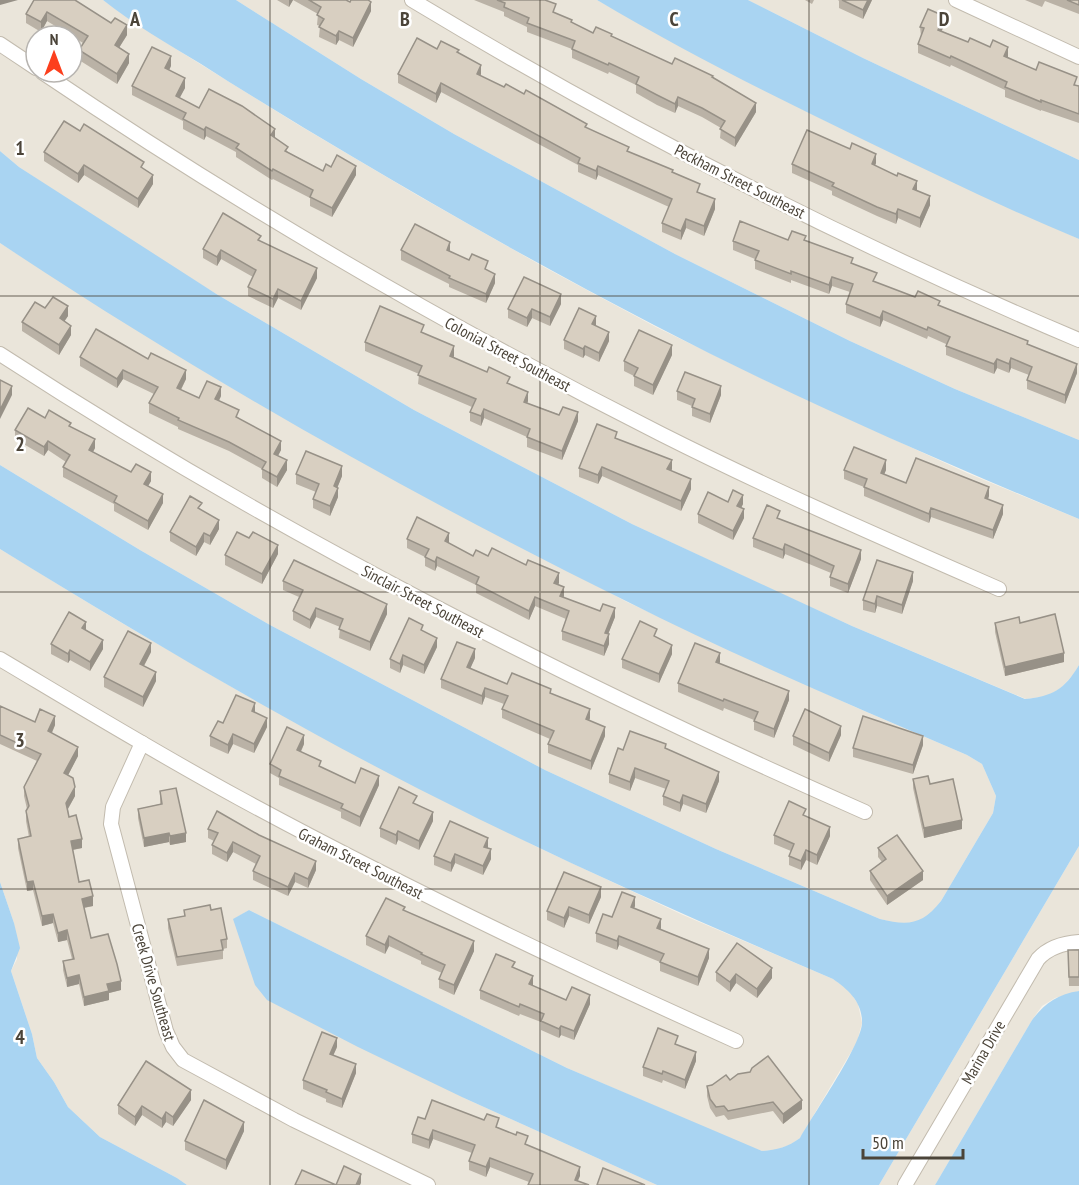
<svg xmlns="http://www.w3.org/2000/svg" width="1079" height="1185" font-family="'PT Sans Narrow',sans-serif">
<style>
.residential{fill:#eae5da;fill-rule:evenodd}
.water{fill:#a9d4f2}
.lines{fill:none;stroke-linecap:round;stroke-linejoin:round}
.street-casing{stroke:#c2bbae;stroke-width:16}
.street{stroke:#fff;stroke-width:14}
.wall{fill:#bab2a6}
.shaded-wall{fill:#979187}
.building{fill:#d8cfc1;stroke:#979187;stroke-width:1.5}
.grid{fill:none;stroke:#4b4439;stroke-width:1.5;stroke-opacity:0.55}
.labels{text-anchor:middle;stroke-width:5;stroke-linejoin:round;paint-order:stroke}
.street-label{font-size:16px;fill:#4b4439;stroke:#fff}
.grid-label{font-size:20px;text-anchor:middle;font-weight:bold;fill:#4b4439;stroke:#fff;stroke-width:5;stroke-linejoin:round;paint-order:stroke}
</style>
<rect width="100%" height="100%" fill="#f6f3ec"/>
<g class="residential">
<path d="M0 0H103L176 49 297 124 417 195 544 267 656 327 769 382 967 473 1079 519V665L1073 675 1060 689 1047 696 1026 699 852 626 760 584 632 524 414 410 218 295 120 234 19 167 0 151ZM36 36H72V72H36Z"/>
<polygon points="236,0 597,0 698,56 828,122 1079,239 1079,440 955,389 850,341 675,254 454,134 361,79"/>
<polygon points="748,0 1079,0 1079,160 863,58"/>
<polygon points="0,243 161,345 267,408 627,602 855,707 967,755 982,764 996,796 993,813 941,901 931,914 918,922 899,924 880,919 716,849 545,770 270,625 140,550 0,465"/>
<polygon points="0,549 110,616 242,693 535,846 683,915 833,979 848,989 858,1004 862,1023 857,1042 800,1138 790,1145 775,1150 762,1151 750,1147 567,1068 249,910 234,919 464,1098 657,1185 187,1185 177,1178 100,1137 68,1107 54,1082 37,1058 32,1034 11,971 17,959 14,923 0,882"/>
<polygon points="1079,846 1079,991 1055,998 1042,1006 1032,1020 935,1185 879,1185"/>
</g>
<g class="water">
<path d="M103 0H236L361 79 454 134 675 254 850 341 955 389 1079 440V519C935 459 792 397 654 325 552 272 452 216 353 157 302 127 251 96 201 64 168 44 133 24 103 0Z"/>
<path d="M597 0H748L863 58 1079 160V239C1006 209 935 174 864 140 773 96 683 51 597 0Z"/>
<path d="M0 151 19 167 218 295 414 410 632 524 852 626 1025 699C1053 696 1064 690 1079 665V846L879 1185H657L464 1098 358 1047 267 1000 255 985 233 919 249 910 567 1068 762 1151C777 1150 788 1147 800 1138 814 1113 859 1049 862 1024 863 1003 849 990 833 979 683 915 534 849 388 773 256 704 127 627 0 549V465L140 550 270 625 545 770 716 849 880 919C908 926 922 925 941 901L993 813 996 796 982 764 967 755C853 706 737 657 626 601 411 495 200 376 0 243Z"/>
<polygon points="0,882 14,923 20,948 11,971 32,1034 37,1058 54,1082 68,1107 100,1137 177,1178 187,1185 0,1185"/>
<path d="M1079 991V1185H935L1032 1020C1045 1003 1058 994 1079 991Z"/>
</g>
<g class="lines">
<g class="street-casing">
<g id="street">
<path d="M412 0C626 129 849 243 1079 340"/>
<polyline points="956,0 1079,57"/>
<polyline points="0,44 36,68"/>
<path d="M42 72C240 206 447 326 661 434 772 490 885 539 999 589"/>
<path d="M0 354C275 533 566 680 865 812"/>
<path d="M0 659C79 706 158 754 239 798 401 886 567 965 736 1041"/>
<polyline points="142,743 113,807 111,824 166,1031 173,1047 183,1060 294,1120 428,1185"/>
<path d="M905 1185 1038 959C1049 947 1063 943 1079 942"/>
</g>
</g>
<use href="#street" class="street"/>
</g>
<g class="wall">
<polygon points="34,0 127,35 119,48 129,63 117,84 79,60 79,50 83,43 47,21 41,32 26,23 26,14"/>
<polygon points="277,0 346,0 371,11 353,47 339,40 336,45 319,37 320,26 317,25 318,14 293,0 289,7"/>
<polygon points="474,0 545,0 556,14 572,23 593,33 612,36 672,64 713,78 756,112 735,147 720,138 721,128 702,117 678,106 675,113 657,105 636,93 636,85 609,72 608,74 572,58 572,49 527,32 527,27 504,16 504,12"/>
<polygon points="805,0 814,0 812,4"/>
<polygon points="838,0 872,0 863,19 839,8 839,1"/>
<polygon points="1025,0 1079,0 1079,14 1045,1 1042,7"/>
<polygon points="944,25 942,31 968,42 1008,57 1008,58 1036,70 1079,86 1079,123 1041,110 1041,111 1005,97 1005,90 951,65 950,67 918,53 918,44 921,36 920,27"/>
<polygon points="459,53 481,74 480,76 587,128 629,152 673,173 700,193 715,209 704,236 686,228 681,240 662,232 662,223 669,207 598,175 596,180 578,172 578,165 441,92 436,103 398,83 398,74"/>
<polygon points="171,66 169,70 185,88 179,98 199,108 275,138 288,152 323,171 331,167 356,175 332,217 310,206 310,198 273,179 272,180 236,157 236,152 206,136 204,140 183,129 183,121 132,95 132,86"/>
<polygon points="80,131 144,169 153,184 138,208 84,175 78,183 44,161 44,152"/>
<polygon points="876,163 875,165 917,190 930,205 920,228 898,218 896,224 877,216 832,195 832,191 792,173 792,164"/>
<polygon points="788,240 806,241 853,264 877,283 940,306 1028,344 1077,373 1065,404 1027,389 1027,380 1029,375 1011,368 1009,373 997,368 994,374 946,355 946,344 928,336 927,339 883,320 880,327 846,313 846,304 850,292 832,286 829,294 791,280 791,283 755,269 755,259 733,250 733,241"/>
<polygon points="261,241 317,278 301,310 278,298 273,308 248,296 248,287 253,277 221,259 217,266 203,258 203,249"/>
<polygon points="401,250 450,251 488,271 495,283 486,303 449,287 449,284 401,260"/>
<polygon points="561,304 550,326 532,318 527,327 508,318 508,309"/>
<polygon points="45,308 68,316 64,321 71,335 59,355 22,331 22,322"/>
<polygon points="596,325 595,326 609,341 599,362 585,355 583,358 564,349 564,340"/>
<polygon points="424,333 454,356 453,357 510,384 528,401 527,403 578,421 562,460 527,447 527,437 484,418 481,426 470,421 470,412 472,407 418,384 419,374 365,351 365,342"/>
<polygon points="672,355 653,395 634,386 634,376 624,371 624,361"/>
<polygon points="80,357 148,359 186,379 181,390 199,398 221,396 219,401 239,418 281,450 278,456 287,470 277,487 262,478 262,469 229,451 178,429 178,427 149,413 149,403 154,394 123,379 117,388 80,366"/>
<polygon points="677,391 721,395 710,423 692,416 692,406 677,400"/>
<polygon points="45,418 71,427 95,448 93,452 131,472 151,481 148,486 163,503 148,530 114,511 114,504 63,477 63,467 66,462 48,450 44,456 15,439 15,430"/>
<polygon points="617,439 672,469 671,471 691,489 681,511 602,476 598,484 579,477 579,468"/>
<polygon points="844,470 886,470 884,474 906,483 989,496 988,499 1003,514 993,539 931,517 929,523 864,496 864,487 844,479"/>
<polygon points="296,474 342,476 337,488 338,497 330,516 313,508 313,499 316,492 296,484"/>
<polygon points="728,502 743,504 741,508 744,518 733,540 698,523 698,514"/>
<polygon points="202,510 219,529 210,545 204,542 196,556 170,541 170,532"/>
<polygon points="780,519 861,559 848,593 830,586 830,577 831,573 785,554 783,559 753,547 753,538"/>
<polygon points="407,539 449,542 448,543 473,556 488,556 559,583 558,584 564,596 563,597 615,617 608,634 609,644 604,656 562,640 562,631 566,619 535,606 529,620 476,593 476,585 437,566 435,571 425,566 425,557 407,548"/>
<polygon points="278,554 262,584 225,565 225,555"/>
<polygon points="283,581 387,614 370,651 339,638 340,627 316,617 310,629 293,620 293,611 299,597 283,590"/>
<polygon points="913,581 902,614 877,606 875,613 863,610 863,600"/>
<polygon points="995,623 1020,623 1064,662 1005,676 995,632"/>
<polygon points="86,630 103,649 90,671 70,660 68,663 51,654 51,644"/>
<polygon points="423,632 437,647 424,674 403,665 400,673 390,668 390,659"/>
<polygon points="151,652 144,666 156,681 143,707 104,687 104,677"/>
<polygon points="672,654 659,683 622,668 622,659"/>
<polygon points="475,658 470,668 507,684 551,693 590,718 589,720 605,736 591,770 548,753 548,744 550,739 502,718 502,709 504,704 485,697 482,705 441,688 441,679"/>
<polygon points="720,662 719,663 789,700 774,738 754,730 754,720 724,708 723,711 678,692 678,683"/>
<polygon points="0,706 35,722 55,725 52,733 78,756 68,775 75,796 68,809 69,817 82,848 73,850 79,882 93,906 84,908 91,938 121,990 109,993 109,1000 84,1006 79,984 67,987 63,970 63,961 72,959 67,940 58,942 53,923 42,926 33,890 27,891 18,848 18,839 29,837 26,821 26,811 27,809 24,796 24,787 37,761 0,744"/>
<polygon points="255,713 267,727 254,753 233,744 228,754 210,746 210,736 223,723"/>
<polygon points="841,735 829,762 793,745 793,736"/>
<polygon points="304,744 301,752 321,767 355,783 379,785 360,827 341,818 341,812 279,785 279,778 270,773 270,764"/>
<polygon points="923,745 913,774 853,757 853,748"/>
<polygon points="666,749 719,781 706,813 683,804 680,812 663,805 663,796 666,789 635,778 630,791 609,783 609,774"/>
<polygon points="913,779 930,784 962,829 924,838 913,788"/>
<polygon points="160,791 186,842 170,845 169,842 144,847 138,818 138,809 160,804"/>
<polygon points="417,804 433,821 419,850 398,840 396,845 380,837 380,828"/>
<polygon points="806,817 830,836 817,865 806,860 801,870 789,865 789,856 791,851 774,844 774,835"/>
<polygon points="208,829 316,870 308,888 295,882 288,896 253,880 253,871 256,864 233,852 227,862 212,854 212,845 214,841 208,838"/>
<polygon points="488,847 488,848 491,859 483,875 455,863 451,872 434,865 434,856"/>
<polygon points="878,848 923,880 887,905 870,880 870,871 882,862 878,857"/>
<polygon points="601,897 589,924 569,916 564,928 547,920 547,911"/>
<polygon points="635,906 634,908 661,928 660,930 709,958 698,986 660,971 660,962 619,945 617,950 596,942 596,933 612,917"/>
<polygon points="184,910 211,910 227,939 227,948 223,949 223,959 177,966 168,928 168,919 184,916"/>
<polygon points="405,911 474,951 454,995 439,988 439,979 442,973 421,964 421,961 389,946 385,954 366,945 366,936"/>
<polygon points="1068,950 1079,950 1079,986 1069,986"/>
<polygon points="515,968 532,986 566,1000 590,1004 574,1040 561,1035 559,1038 541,1030 541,1022 520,1014 519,1016 480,999 480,990"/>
<polygon points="716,972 772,978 757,998 736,983 730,992 716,981"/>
<polygon points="678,1045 696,1061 685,1089 663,1080 662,1083 643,1076 643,1067"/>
<polygon points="337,1047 333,1055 356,1073 342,1108 326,1102 326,1099 303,1089 303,1080"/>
<polygon points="730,1080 802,1109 783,1124 773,1111 728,1120 724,1115 716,1117 710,1108 707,1096 707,1086"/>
<polygon points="191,1100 173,1126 166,1122 162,1128 142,1115 135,1126 118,1114 118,1105"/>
<polygon points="425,1119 499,1128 580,1176 529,1182 490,1167 486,1177 469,1170 469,1161 472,1153 433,1139 429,1149 412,1143 412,1134"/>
<polygon points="244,1131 226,1170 185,1150 185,1141"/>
</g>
<g class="shaded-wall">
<polygon points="0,0 18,0 0,5"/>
<polygon points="289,0 293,0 289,7"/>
<polygon points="868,0 872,0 863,19 863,10"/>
<polygon points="371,2 371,11 353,47 353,38"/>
<polygon points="47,12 47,21 41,32 41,22"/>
<polygon points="944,16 944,25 938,39 938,30"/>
<polygon points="127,25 127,35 115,54 115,45"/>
<polygon points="339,31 339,40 336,45 336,36"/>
<polygon points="1008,47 1008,57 1004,66 1004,56"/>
<polygon points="129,54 129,63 117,84 117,74"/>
<polygon points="171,56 171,66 165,78 165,68"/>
<polygon points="481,65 481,74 477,83 477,74"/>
<polygon points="185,78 185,88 176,105 176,96"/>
<polygon points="441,83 441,92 436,103 436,94"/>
<polygon points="678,97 678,106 675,113 675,104"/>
<polygon points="756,103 756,112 735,147 735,138"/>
<polygon points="206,127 206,136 204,140 204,130"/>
<polygon points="275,129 275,138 271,135"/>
<polygon points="876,154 876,163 872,173 872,164"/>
<polygon points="84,165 84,175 78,183 78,174"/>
<polygon points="356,166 356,175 332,217 332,208"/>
<polygon points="598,166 598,175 596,180 596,171"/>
<polygon points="153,175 153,184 138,208 138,199"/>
<polygon points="917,181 917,190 913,198 913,189"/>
<polygon points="930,196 930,205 920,228 920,218"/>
<polygon points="715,199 715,209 704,236 704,226"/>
<polygon points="898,209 898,218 896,224 896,214"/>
<polygon points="686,219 686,228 681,240 681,231"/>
<polygon points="450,242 450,251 447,250"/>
<polygon points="221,250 221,259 217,266 217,257"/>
<polygon points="317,268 317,278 301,310 301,301"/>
<polygon points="495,274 495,283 486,303 486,294"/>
<polygon points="832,277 832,286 829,294 829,285"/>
<polygon points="278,289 278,298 273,308 273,299"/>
<polygon points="561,294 561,304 550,326 550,317"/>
<polygon points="68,306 68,316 60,328 60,318"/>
<polygon points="532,309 532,318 527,327 527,318"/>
<polygon points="883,311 883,320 880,327 880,318"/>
<polygon points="596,316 596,325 592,334 592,324"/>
<polygon points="71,326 71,335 59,355 59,345"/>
<polygon points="609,332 609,341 599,362 599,353"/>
<polygon points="672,345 672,355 653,395 653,385"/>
<polygon points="454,346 454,356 450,365 450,356"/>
<polygon points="585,346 585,355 583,358 583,349"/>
<polygon points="1011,358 1011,368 1009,373 1009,364"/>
<polygon points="997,359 997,368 994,374 994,364"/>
<polygon points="1077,364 1077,373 1065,404 1065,395"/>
<polygon points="123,370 123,379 117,388 117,379"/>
<polygon points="186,370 186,379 177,397 177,388"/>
<polygon points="12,386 12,395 0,419 0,410"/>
<polygon points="721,386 721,395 710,423 710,414"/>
<polygon points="221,387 221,396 215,408 215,399"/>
<polygon points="528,392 528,401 524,411 524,402"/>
<polygon points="484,409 484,418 481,426 481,416"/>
<polygon points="578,412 578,421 562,460 562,451"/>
<polygon points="95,439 95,448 89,459 89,450"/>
<polygon points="48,441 48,450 44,456 44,447"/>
<polygon points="281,441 281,450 274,463 274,454"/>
<polygon points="287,460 287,470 277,487 277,477"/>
<polygon points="672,460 672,469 667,478 667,469"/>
<polygon points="886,460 886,470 881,482 881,473"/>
<polygon points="342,466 342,476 334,496 334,486"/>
<polygon points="602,467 602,476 598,484 598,475"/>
<polygon points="151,472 151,481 144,493 144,484"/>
<polygon points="691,479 691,489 681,511 681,501"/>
<polygon points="989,487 989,496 985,507 985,498"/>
<polygon points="338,488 338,497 330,516 330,506"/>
<polygon points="163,494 163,503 148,530 148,521"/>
<polygon points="743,495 743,504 737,516 737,506"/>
<polygon points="1003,505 1003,514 993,539 993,530"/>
<polygon points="931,508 931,517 929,523 929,514"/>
<polygon points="744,509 744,518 733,540 733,531"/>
<polygon points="219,520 219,529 210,545 210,536"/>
<polygon points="204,533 204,542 196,556 196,547"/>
<polygon points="449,533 449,542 445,551 445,541"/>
<polygon points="785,544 785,554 783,559 783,550"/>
<polygon points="278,545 278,554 262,584 262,574"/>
<polygon points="861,550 861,559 848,593 848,584"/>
<polygon points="437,557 437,566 435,571 435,562"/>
<polygon points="913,572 913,581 902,614 902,605"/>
<polygon points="559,573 559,583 554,592 554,583"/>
<polygon points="564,587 564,596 560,605 560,596"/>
<polygon points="877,596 877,606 875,613 875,604"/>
<polygon points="535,597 535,606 529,620 529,611"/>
<polygon points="387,604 387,614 370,651 370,642"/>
<polygon points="316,608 316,617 310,629 310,620"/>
<polygon points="615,608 615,617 605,642 605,633"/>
<polygon points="86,622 86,631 82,628"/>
<polygon points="609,634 609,644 604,656 604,646"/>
<polygon points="437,638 437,647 424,674 424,665"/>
<polygon points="103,640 103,649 90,671 90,662"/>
<polygon points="151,643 151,652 140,673 140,664"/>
<polygon points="672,645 672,654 659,683 659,674"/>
<polygon points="475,649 475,658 467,676 467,667"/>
<polygon points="70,650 70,660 68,663 68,654"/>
<polygon points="720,653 720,662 716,671 716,662"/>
<polygon points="1064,653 1064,662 1005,676 1005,667"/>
<polygon points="403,655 403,665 400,673 400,664"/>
<polygon points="156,672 156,681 143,707 143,697"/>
<polygon points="485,688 485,697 482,705 482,696"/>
<polygon points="789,691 789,700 774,738 774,729"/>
<polygon points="255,703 255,713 252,711"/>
<polygon points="590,709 590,718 586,728 586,719"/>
<polygon points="55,716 55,725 48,741 48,731"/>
<polygon points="267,718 267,727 254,753 254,744"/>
<polygon points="841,726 841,735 829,762 829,753"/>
<polygon points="605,727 605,736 591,770 591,761"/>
<polygon points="233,734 233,744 228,754 228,745"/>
<polygon points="304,735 304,744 297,759 297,750"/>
<polygon points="923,736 923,745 913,774 913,765"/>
<polygon points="78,747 78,756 64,783 64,773"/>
<polygon points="635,768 635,778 630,791 630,782"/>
<polygon points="719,772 719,781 706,813 706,804"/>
<polygon points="379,776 379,785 360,827 360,817"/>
<polygon points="75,787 75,796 66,812 66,803"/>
<polygon points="683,795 683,804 680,812 680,803"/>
<polygon points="433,812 433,821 419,850 419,841"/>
<polygon points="962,820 962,829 924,838 924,828"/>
<polygon points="830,827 830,836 817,865 817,855"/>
<polygon points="398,831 398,840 396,845 396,835"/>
<polygon points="169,833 169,842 144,847 144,838"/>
<polygon points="186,833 186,842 170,845 170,836"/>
<polygon points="488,838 488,847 484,856 484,847"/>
<polygon points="82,839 82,848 71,850 71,841"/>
<polygon points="233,842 233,852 227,862 227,853"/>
<polygon points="491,849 491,859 483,875 483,866"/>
<polygon points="806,850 806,860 801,870 801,861"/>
<polygon points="455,854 455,863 451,872 451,863"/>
<polygon points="316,861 316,870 308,888 308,879"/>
<polygon points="923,871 923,880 887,905 887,896"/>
<polygon points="295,873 295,882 288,896 288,887"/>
<polygon points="33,881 33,890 27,891 27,882"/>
<polygon points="601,887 601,897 589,924 589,915"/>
<polygon points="93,896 93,906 82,908 82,899"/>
<polygon points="635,897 635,906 631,916 631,907"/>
<polygon points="569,907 569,916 564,928 564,918"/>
<polygon points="53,914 53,923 42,926 42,916"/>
<polygon points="661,919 661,928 657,937 657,928"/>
<polygon points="67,930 67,940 58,942 58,933"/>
<polygon points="389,936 389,946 385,954 385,945"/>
<polygon points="619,936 619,945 617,950 617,941"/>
<polygon points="474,941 474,951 454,995 454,985"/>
<polygon points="709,949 709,958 698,986 698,977"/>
<polygon points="772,968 772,978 757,998 757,989"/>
<polygon points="736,974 736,983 730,992 730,982"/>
<polygon points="79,975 79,984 67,987 67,978"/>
<polygon points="533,976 533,985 529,993 529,984"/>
<polygon points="121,981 121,990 109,993 109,1000 84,1006 84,997 107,984"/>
<polygon points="590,995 590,1004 574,1040 574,1031"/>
<polygon points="561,1026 561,1035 559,1038 559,1029"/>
<polygon points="337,1038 337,1047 330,1063 330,1054"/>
<polygon points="696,1052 696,1061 685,1089 685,1080"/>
<polygon points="356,1064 356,1073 342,1108 342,1099"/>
<polygon points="191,1090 191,1100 173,1126 173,1117"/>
<polygon points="802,1100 802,1109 783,1124 783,1114"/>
<polygon points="142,1106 142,1115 135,1126 135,1117"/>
<polygon points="166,1112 166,1122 162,1128 162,1119"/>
<polygon points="244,1122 244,1131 226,1170 226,1160"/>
<polygon points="433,1130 433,1139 429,1149 429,1140"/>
<polygon points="490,1158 490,1167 486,1177 486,1167"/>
<polygon points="580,1167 580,1176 576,1185 575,1180"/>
<polygon points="361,1174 361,1183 360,1185 356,1185"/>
</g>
<g class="building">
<polygon points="34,0 75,0 111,23 115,18 127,25 115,45 129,54 117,74 79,50 88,36 47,12 41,22 26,14"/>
<polygon points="309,0 346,0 350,2 351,0 368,0 371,2 353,38 339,31 336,36 319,27 324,19 317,15 321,7"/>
<polygon points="497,0 545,0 556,4 553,12 572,20 571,22 593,33 596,27 612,34 611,36 672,64 675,58 713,76 712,77 756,103 735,138 720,129 725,121 702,108 678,97 675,104 657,95 636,84 639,77 609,63 608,65 572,49 575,41 527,23 529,18 504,7 505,3"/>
<polygon points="842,0 868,0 863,10"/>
<polygon points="1067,0 1079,0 1079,5"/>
<polygon points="928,9 944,16 938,30 968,42 970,38 990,47 993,40 1008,47 1004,56 1036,70 1039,62 1077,77 1074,85 1079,86 1079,114 1041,100 1041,102 1005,87 1007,82 951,56 950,58 918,44 924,28 920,27"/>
<polygon points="417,38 437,49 441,41 459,50 457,52 481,65 477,74 504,87 506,84 524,94 526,90 587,124 585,127 629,147 627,151 673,170 672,172 700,184 697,192 715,199 704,226 686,219 681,231 662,223 672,199 598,166 596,171 578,163 580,158 441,83 436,94 398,74"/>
<polygon points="152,47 171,56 165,68 185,78 176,96 199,108 209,89 242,106 275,129 271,135 288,147 285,151 323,171 326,164 331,167 337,155 356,166 332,208 310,197 313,190 273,169 272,171 236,148 239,144 206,127 204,130 183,119 186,113 132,86"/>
<polygon points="64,121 80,131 84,124 144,162 141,167 153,175 138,199 84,165 78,174 44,152"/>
<polygon points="807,130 850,149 852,143 876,154 872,164 897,176 898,173 917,181 913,189 930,196 920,218 898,209 896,214 877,207 832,186 834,183 792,164"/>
<polygon points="223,213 261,236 258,240 317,268 301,301 278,289 273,299 248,287 256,270 221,250 217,257 203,249"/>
<polygon points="740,221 788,240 792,231 806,236 804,240 853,258 851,263 877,273 873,281 915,297 918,291 940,301 938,305 1028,341 1027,344 1077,364 1065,395 1027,380 1032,367 1011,358 1009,364 997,359 994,364 946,346 950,337 928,327 927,330 883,311 880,318 846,304 853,284 832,277 829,285 791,271 791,274 755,260 759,251 733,241"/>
<polygon points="415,224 450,242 447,250 469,260 472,254 488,261 485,269 495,274 486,294 449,278 450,276 401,250"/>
<polygon points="524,277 561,294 550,317 532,309 527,318 508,309"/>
<polygon points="53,297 68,306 60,318 71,326 59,345 22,322 35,302 45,308"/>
<polygon points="380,306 424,325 421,332 454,346 450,356 487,372 489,367 510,377 507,383 528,392 524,402 559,415 563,407 578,412 562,451 527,437 530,429 484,409 481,416 470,412 476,399 418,375 422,366 365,342"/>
<polygon points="579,308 596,316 592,324 609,332 599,353 585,346 583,349 564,340"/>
<polygon points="96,329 148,359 151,353 186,370 177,388 199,398 207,381 221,387 215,399 239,410 236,417 281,441 274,454 287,460 277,477 262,469 266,462 229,442 178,420 179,418 149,403 158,387 123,370 117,379 80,357"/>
<polygon points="639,330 672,345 653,385 634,376 638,368 624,361"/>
<polygon points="685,372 721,386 710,414 692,407 695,399 677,391"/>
<polygon points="0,380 12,386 0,410"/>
<polygon points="28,408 45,418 49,410 71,423 69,426 95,439 89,450 131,472 136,464 151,472 144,484 163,494 148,521 114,502 117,496 63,467 70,455 48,441 44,447 15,430"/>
<polygon points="597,424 617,432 615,438 672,460 667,469 691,479 681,501 602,467 598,475 579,468"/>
<polygon points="854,447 886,460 881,473 906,483 916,458 989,487 985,498 1003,505 993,530 931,508 929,514 864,487 867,479 844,470"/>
<polygon points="306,451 342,466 334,486 338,488 330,506 313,499 319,484 296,474"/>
<polygon points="733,490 743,495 737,506 744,509 733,531 698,514 708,492 728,502"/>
<polygon points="190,496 202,503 198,508 219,520 210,536 204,533 196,547 170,532"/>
<polygon points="767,505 780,511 777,518 861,550 848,584 830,577 834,566 785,544 783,550 753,538"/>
<polygon points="417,517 449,533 445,541 473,556 476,550 488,556 492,548 526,565 528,560 559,573 554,583 564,587 560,596 600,611 603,604 615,608 605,633 609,634 604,646 562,631 569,611 535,597 529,611 476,584 479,577 437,557 435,562 425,557 429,549 407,539"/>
<polygon points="237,532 249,538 253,532 278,545 262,574 225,555"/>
<polygon points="294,560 387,604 370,642 339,629 343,619 316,608 310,620 293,611 303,590 283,581"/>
<polygon points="877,560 913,572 902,605 877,596 875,604 863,600"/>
<polygon points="69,612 86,622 82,628 103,640 90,662 70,650 68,654 51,644"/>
<polygon points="1055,614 1064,653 1005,667 995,623 1019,617 1020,623"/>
<polygon points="409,618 423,625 421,630 437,638 424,665 403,655 400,664 390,659"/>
<polygon points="640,621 657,629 654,636 672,645 659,674 622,659"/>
<polygon points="128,631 151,643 140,664 156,672 143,697 104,677"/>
<polygon points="457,642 475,649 467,667 507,684 512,673 551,689 550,693 590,709 586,719 605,727 591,761 548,744 554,731 502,709 508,696 485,688 482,696 441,679"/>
<polygon points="695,643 720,653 716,662 789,691 774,729 754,721 758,712 724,699 723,701 678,683"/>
<polygon points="236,695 255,703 252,711 267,718 254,744 233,734 228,745 210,736 218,721 223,723"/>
<polygon points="0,706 35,722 40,709 55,716 48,731 78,747 64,773 73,778 75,787 66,803 69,817 76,815 82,839 71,841 79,882 89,880 93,896 82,899 91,938 108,934 117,964 121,981 107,984 109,991 84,997 79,975 67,978 63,961 74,959 67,930 58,933 53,914 42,916 33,881 27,882 18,839 31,836 26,811 29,806 24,787 41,754 0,735"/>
<polygon points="805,709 841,726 829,753 793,736"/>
<polygon points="863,716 923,736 913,765 853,748"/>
<polygon points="287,727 304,735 297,750 321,761 319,766 355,783 361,768 379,776 360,817 341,808 343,804 279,776 281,770 270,764"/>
<polygon points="630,731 666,744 665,748 719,772 706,804 683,795 680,803 663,796 669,781 635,768 630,782 609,774 618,748 623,750"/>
<polygon points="928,776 930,784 953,779 962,820 924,828 913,779"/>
<polygon points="399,787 417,796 413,803 433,812 419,841 398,831 396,835 380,828"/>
<polygon points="176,788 186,833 170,836 169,833 144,838 138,809 162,804 160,791"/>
<polygon points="789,801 806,809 803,815 830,827 817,855 806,850 801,861 789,856 794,844 774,835"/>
<polygon points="217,811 259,835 316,861 308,879 295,873 288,887 253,871 260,856 233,842 227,853 212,845 218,833 208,829"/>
<polygon points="450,821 488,838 484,847 491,849 483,866 455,854 451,863 434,856"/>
<polygon points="897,835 923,871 887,896 870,871 886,859 878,848"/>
<polygon points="564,872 601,887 589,915 569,907 564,918 547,911"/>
<polygon points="622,892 635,897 631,907 661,919 657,928 709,949 698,977 660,962 664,954 619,936 617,941 596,933 603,914 612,917"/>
<polygon points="386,898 405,907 403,910 474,941 454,985 439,979 445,965 421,954 422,953 389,936 385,945 366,936"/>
<polygon points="210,905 211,910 221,908 227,939 221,940 223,950 177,957 168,919 185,916 184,910"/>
<polygon points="737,943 772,968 757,989 736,974 730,982 716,972"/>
<polygon points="1068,950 1079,950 1079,977 1069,977"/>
<polygon points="496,954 515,962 512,967 533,976 529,984 566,1000 572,987 590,995 574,1031 561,1026 559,1029 541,1021 544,1014 520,1004 519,1007 480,990"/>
<polygon points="658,1028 678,1036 675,1044 696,1052 685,1080 663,1071 662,1074 643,1067"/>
<polygon points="322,1032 337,1038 330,1054 356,1064 342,1099 326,1092 327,1090 303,1080"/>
<polygon points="768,1056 802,1100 783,1114 773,1102 728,1111 724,1106 716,1107 710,1099 707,1086 712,1085 726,1075 730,1080 738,1074 750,1072 752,1068"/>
<polygon points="146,1061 191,1090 173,1117 166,1112 162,1119 142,1106 135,1117 118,1105"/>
<polygon points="204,1100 244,1122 226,1160 185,1141"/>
<polygon points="432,1100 484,1120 487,1114 499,1118 496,1127 516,1135 517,1132 528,1136 525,1144 580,1167 575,1180 589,1185 528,1185 533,1174 490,1158 486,1167 469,1161 475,1145 433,1130 429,1140 412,1134 418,1117 425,1119"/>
<polygon points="344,1166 361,1174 356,1185 295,1185 302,1170 336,1185"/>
<polygon points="603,1168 645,1185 597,1185"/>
</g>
<path class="grid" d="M270 0V1185M540 0V1185M809 0V1185M0 296H1079M0 592H1079M0 889H1079"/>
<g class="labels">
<g class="street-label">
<text transform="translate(740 181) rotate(27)" y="6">Peckham Street Southeast</text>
<text transform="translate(508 354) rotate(28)" y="6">Colonial Street Southeast</text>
<text transform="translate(423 601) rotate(28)" y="6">Sinclair Street Southeast</text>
<text transform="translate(361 863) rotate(27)" y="6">Graham Street Southeast</text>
<text transform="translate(154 982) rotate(74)" y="6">Creek Drive Southeast</text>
<text transform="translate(983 1052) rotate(-60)" y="6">Marina Drive</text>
</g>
</g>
<g class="grid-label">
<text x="135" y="26">A</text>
<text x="405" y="26">B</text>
<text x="674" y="26">C</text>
<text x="944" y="26">D</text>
<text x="20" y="155">1</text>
<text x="20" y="451">2</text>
<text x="20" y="747">3</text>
<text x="20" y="1044">4</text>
</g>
<g transform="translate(54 54)"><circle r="28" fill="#ffffff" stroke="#b7b4b0" stroke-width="1.5"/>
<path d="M0-4.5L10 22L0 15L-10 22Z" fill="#fc3f1d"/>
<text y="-9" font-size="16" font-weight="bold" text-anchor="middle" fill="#4b4439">N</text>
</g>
<path d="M863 1149v9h100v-9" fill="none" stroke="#4b4439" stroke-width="3"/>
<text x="872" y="1149" font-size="18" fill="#4b4439" stroke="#ffffff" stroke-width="4.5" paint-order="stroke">50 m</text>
</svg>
